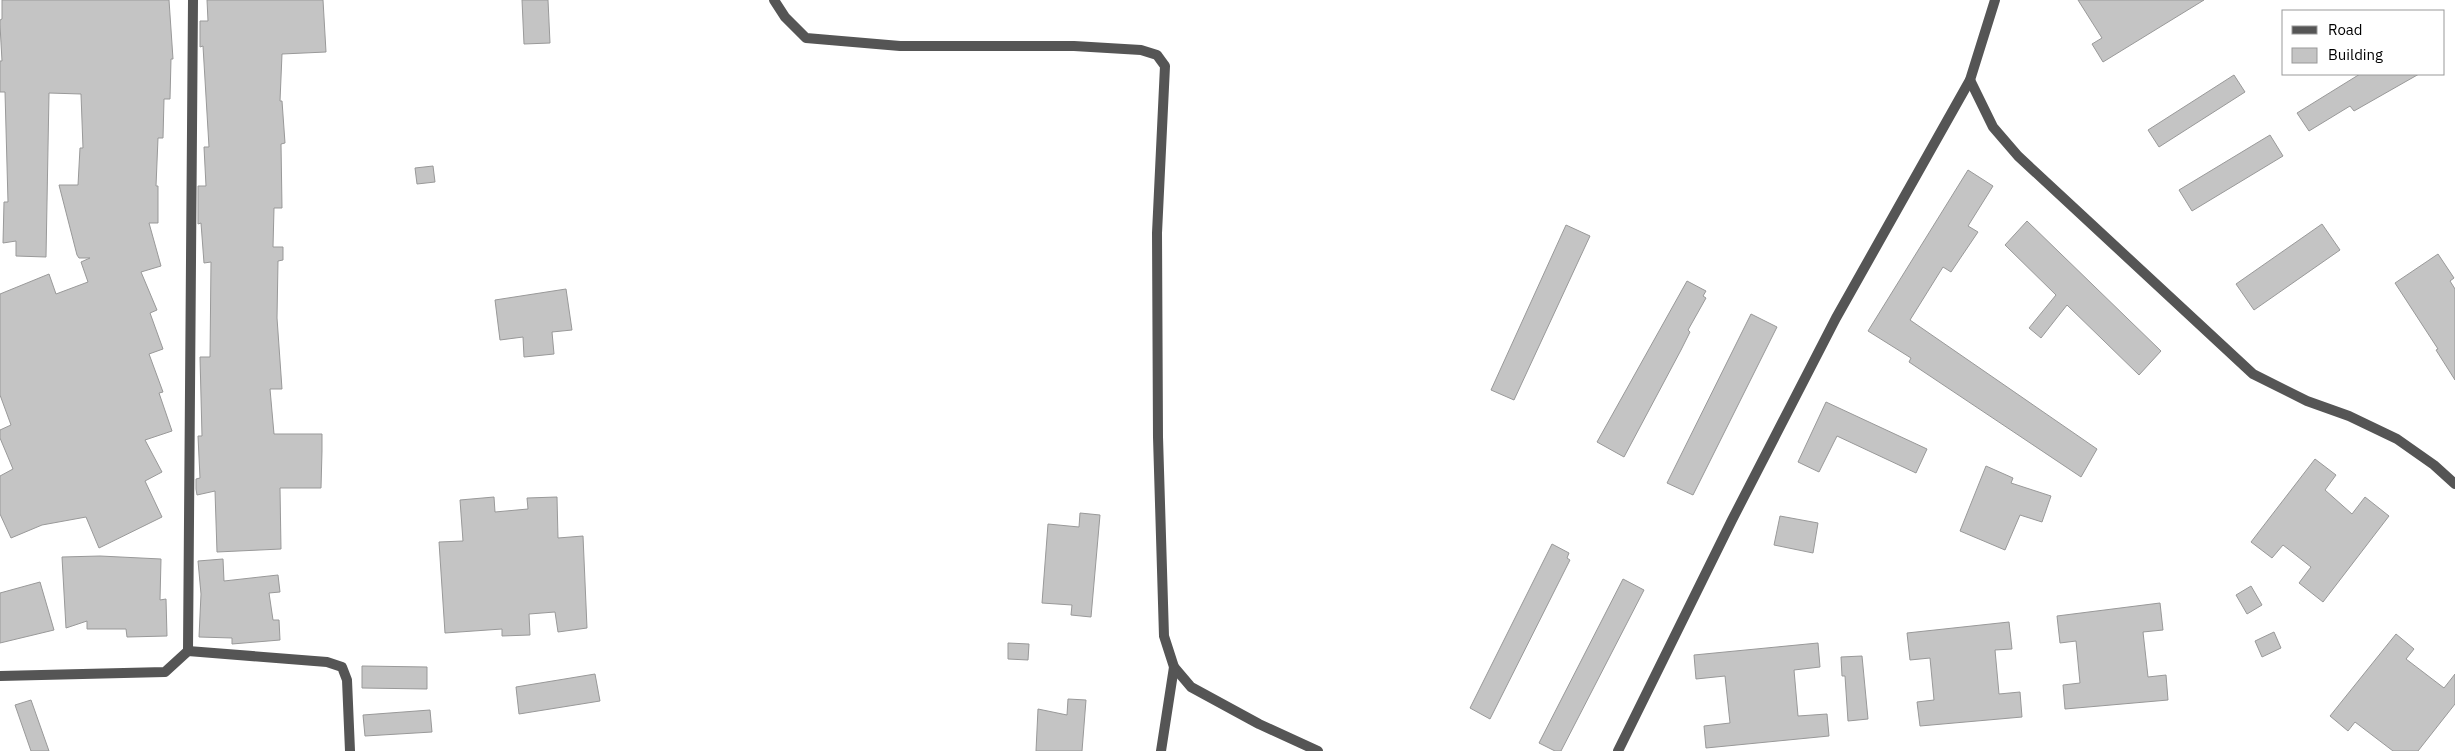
<svg xmlns="http://www.w3.org/2000/svg" width="2455" height="751" font-family="'IBM Plex Sans',sans-serif">
<style>
.building{fill:#c4c4c4;stroke:#999}
.lines{fill:none;stroke-linecap:round;stroke-linejoin:round}
.lane{stroke:#555;stroke-width:10}
.street{stroke:#555;stroke-width:10}
</style>
<rect width="100%" height="100%" fill="#fff"/>
<g class="building">
<polygon points="2,0 169,0 173,59 171,59 170,99 164,99 163,138 158,138 156,186 158,186 158,223 149,223 161,266 141,272 157,310 150,313 163,349 149,354 163,392 159,393 172,431 145,440 162,472 145,481 162,517 99,548 86,517 42,525 11,538 0,514 0,476 13,469 0,438 0,430 11,425 0,395 0,294 49,274 56,294 88,282 81,262 90,258 79,258 77,255 59,185 78,185 80,148 83,148 81,94 49,93 46,257 16,256 16,241 3,243 4,202 8,202 5,92 0,92 0,61 2,61 0,25 0,20 2,19"/>
<polygon points="207,0 323,0 326,52 282,54 280,101 282,101 285,143 281,144 282,208 274,208 273,247 283,247 283,260 278,261 277,318 282,389 270,389 274,434 322,434 322,451 321,488 280,488 281,549 217,552 215,491 197,495 196,489 196,479 200,478 198,436 202,436 200,357 210,357 211,262 204,263 201,223 198,224 198,186 206,186 204,147 209,147 203,46 200,47 200,21 208,21"/>
<polygon points="522,0 548,0 550,43 524,44"/>
<polygon points="2078,0 2204,0 2103,62 2092,44 2102,38"/>
<polygon points="2360,74 2419,74 2354,111 2350,106 2309,131 2297,113"/>
<polygon points="2234,75 2245,92 2159,147 2148,130"/>
<polygon points="2270,135 2283,156 2192,211 2179,190"/>
<polygon points="433,166 435,182 417,184 415,168"/>
<polygon points="1968,170 1993,186 1968,226 1978,232 1951,272 1943,267 1910,320 2097,449 2081,477 1909,362 1911,358 1868,331"/>
<polygon points="2027,221 2161,351 2139,375 2067,305 2041,338 2029,328 2056,295 2005,245"/>
<polygon points="2322,224 2340,250 2254,310 2236,284"/>
<polygon points="1566,225 1590,236 1514,400 1491,390"/>
<polygon points="2438,254 2454,278 2450,281 2455,289 2455,380 2436,350 2438,349 2395,283"/>
<polygon points="1687,281 1706,291 1703,296 1706,298 1688,330 1690,332 1681,350 1624,457 1597,442"/>
<polygon points="566,289 572,330 552,332 554,354 524,357 523,337 500,340 495,300"/>
<polygon points="1751,314 1777,327 1693,495 1667,483"/>
<polygon points="1826,402 1927,449 1916,473 1837,436 1819,472 1798,462"/>
<polygon points="2315,459 2336,475 2325,490 2352,514 2365,497 2389,516 2323,602 2299,583 2311,567 2283,545 2272,558 2251,542"/>
<polygon points="1986,466 2013,478 2011,483 2051,496 2042,522 2020,515 2005,550 1960,531"/>
<polygon points="494,497 495,512 528,509 527,498 557,497 558,538 583,536 587,628 558,632 555,612 529,614 530,635 502,636 502,629 445,633 439,542 463,541 460,500"/>
<polygon points="1080,513 1100,515 1091,617 1071,615 1072,605 1042,603 1048,524 1079,527"/>
<polygon points="1780,516 1818,523 1813,553 1774,545"/>
<polygon points="1552,544 1569,553 1567,558 1570,560 1490,719 1470,708"/>
<polygon points="100,556 161,559 160,600 166,599 167,636 127,637 126,629 87,629 87,621 66,628 62,557"/>
<polygon points="223,559 224,581 278,575 280,592 269,593 273,620 279,620 280,640 232,644 232,638 199,637 201,594 198,561"/>
<polygon points="1623,579 1644,590 1561,751 1555,751 1539,743"/>
<polygon points="40,582 54,630 0,643 0,593"/>
<polygon points="2251,586 2262,605 2247,614 2236,595"/>
<polygon points="2160,603 2163,630 2143,632 2148,677 2166,675 2168,700 2065,709 2063,685 2080,683 2076,641 2060,643 2057,616"/>
<polygon points="2009,622 2012,649 1995,650 1999,694 2020,692 2022,717 1920,726 1917,702 1934,700 1930,658 1910,660 1907,633"/>
<polygon points="2274,632 2281,648 2262,657 2255,641"/>
<polygon points="2396,634 2414,649 2406,659 2444,688 2455,674 2455,704 2418,751 2393,751 2355,722 2348,731 2330,716"/>
<polygon points="1008,643 1029,644 1028,660 1008,659"/>
<polygon points="1818,643 1820,667 1794,670 1798,716 1827,714 1829,736 1706,748 1704,726 1730,723 1725,676 1696,679 1694,655"/>
<polygon points="1862,656 1868,719 1848,721 1845,676 1842,676 1841,657"/>
<polygon points="362,666 427,667 427,689 362,688"/>
<polygon points="595,674 600,701 519,714 516,687"/>
<polygon points="1068,699 1086,700 1082,751 1036,751 1038,709 1067,715"/>
<polygon points="31,700 49,751 31,751 15,705"/>
<polygon points="430,710 432,732 365,736 363,715"/>
</g>
<g class="lines">
<g class="lane">
<polyline points="774,0 785,17 806,38 900,46 1074,46 1141,50 1157,55 1165,66 1157,233 1158,437 1164,636 1174,667 1191,687 1259,724 1318,751"/>
<polyline points="1970,80 1993,127 2018,156 2253,374 2307,401 2349,416 2397,439 2434,465 2455,484"/>
<polyline points="1161,751 1174,667"/>
<polyline points="1618,751 1732,520 1836,318 1970,80 1995,0"/>
</g>
<g class="street">
<polyline points="188,651 327,662 342,667 347,680 350,751"/>
<polyline points="0,676 165,672 188,651 193,0"/>
</g>
</g>
<rect x="2282" y="10" width="162" height="65" fill="#ffffff" stroke="#999999"/>
<rect x="2292" y="26" width="25" height="8" fill="#555555" stroke="#999999"/>
<text x="2328" y="35" font-size="15" fill="#000000">Road</text>
<rect x="2292" y="48" width="25" height="15" fill="#c4c4c4" stroke="#999999"/>
<text x="2328" y="60" font-size="15" fill="#000000">Building</text>
</svg>
